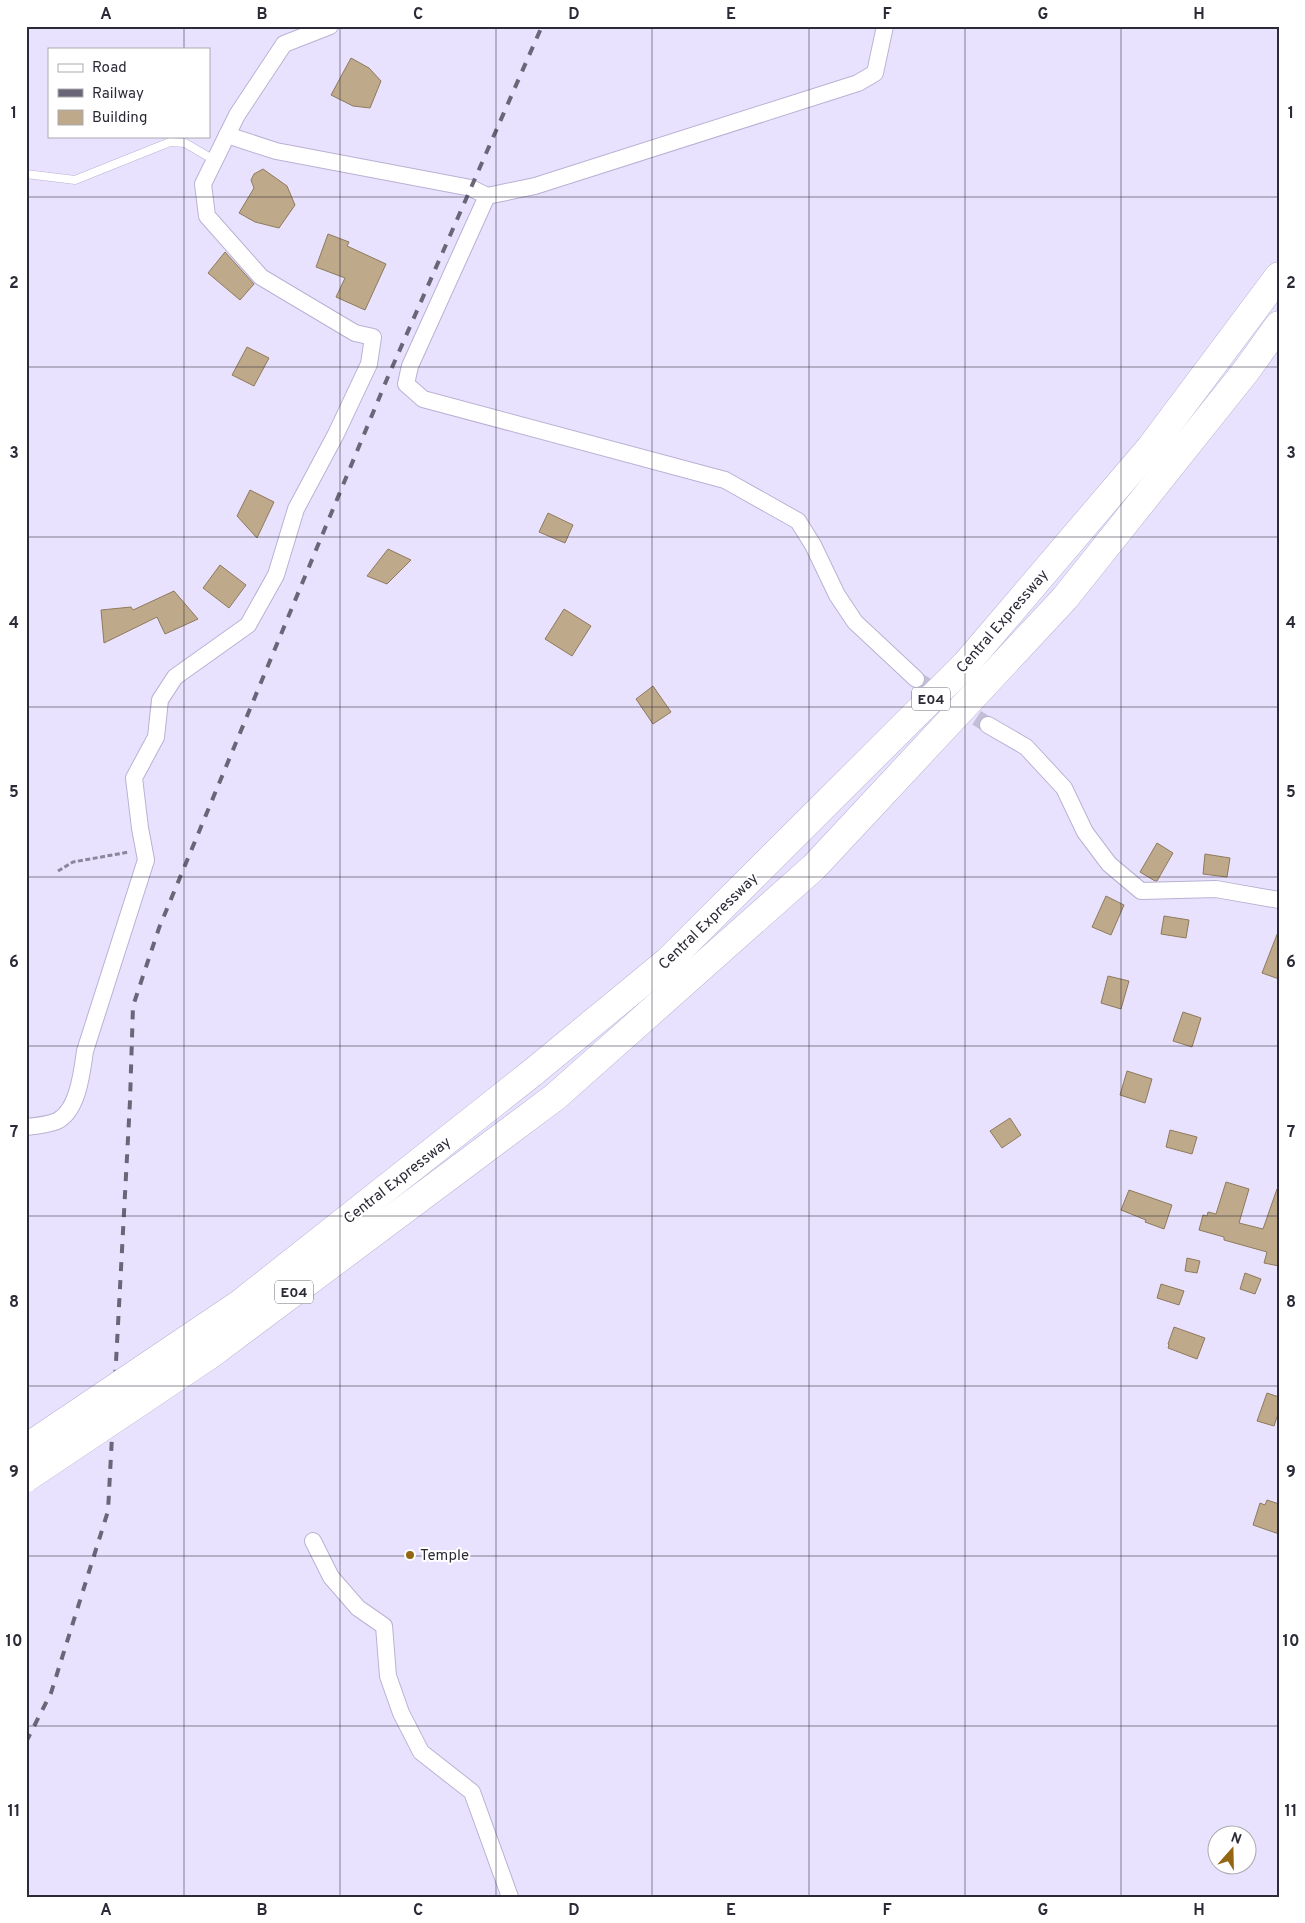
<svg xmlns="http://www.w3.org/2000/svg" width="1305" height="1923" font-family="Overpass,sans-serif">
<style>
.building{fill:#bea98a;stroke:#8e7a5c}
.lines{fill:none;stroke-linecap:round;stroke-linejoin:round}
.minor-tunnel{stroke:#c3bdd7;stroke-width:16;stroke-dasharray:16 8;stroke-linecap:butt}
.service-casing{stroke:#bab1d3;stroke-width:9}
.minor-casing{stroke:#bab1d3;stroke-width:18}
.motorway-casing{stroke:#bab1d3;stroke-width:29}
.path{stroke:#8b869b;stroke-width:3;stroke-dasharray:5 2.5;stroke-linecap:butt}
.service{stroke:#fff;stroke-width:8}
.minor{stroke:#fff;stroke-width:16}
.motorway{stroke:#fff;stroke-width:28}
.rail{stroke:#6a6678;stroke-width:4;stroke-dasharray:9 9;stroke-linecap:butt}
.motorway-bridge-casing{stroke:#bab1d3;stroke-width:29;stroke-linecap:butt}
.motorway-bridge{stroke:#fff;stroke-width:28}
.grid{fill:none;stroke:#2d2a37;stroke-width:1;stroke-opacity:0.55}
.poi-dot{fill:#936712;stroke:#fff;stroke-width:2}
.labels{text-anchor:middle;stroke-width:4;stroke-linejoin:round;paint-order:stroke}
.shield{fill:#fff;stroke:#6c6a73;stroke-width:1}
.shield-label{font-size:14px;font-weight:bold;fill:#2d2a37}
.street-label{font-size:15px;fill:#2d2a37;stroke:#fff}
.poi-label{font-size:15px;fill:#2d2a37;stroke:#fff;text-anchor:start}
.neatline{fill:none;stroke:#2d2a37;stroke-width:2}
.grid-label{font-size:16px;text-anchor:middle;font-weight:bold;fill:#2d2a37}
</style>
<rect width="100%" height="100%" fill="#e9e2ff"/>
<g class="building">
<polygon points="351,58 369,68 381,81 370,108 353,106 331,95"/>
<polygon points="263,169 287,186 295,205 279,228 255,222 239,213 254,188 251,180 254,174"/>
<polygon points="328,234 349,242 347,246 386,264 365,310 336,297 345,278 316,267"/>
<polygon points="225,252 254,284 240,300 208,273"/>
<polygon points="247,347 269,358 254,386 232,375"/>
<polygon points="250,490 274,502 257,538 237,516"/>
<polygon points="548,513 573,525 565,543 539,532"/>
<polygon points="388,549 411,560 387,584 367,576"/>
<polygon points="220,565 246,585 229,608 203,588"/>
<polygon points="174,591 198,619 165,634 157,617 104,643 101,610 131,607 133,610"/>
<polygon points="564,609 591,626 572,656 545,639"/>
<polygon points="653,686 671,712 653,724 636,699"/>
<polygon points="1157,843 1173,853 1157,881 1155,881 1140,872"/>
<polygon points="1205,854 1230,858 1227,877 1203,874"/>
<polygon points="1106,896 1124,905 1111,935 1092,927"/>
<polygon points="1164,916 1189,920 1186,938 1161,934"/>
<polygon points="1278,932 1279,932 1279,979 1262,973"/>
<polygon points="1108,976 1129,981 1121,1009 1101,1003"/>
<polygon points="1183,1012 1201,1018 1192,1047 1173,1041"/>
<polygon points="1127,1071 1152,1079 1145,1103 1120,1095"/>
<polygon points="1010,1118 1021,1135 1002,1148 990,1131"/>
<polygon points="1170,1130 1197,1137 1192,1154 1166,1147"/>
<polygon points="1226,1182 1249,1189 1239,1223 1263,1229 1277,1189 1279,1190 1279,1266 1264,1263 1267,1252 1224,1240 1224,1237 1199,1230 1203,1215 1207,1216 1208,1212 1216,1214"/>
<polygon points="1129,1190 1172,1205 1164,1229 1145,1222 1146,1220 1121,1210"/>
<polygon points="1187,1258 1200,1261 1197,1273 1185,1271"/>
<polygon points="1245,1273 1261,1279 1255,1294 1240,1289"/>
<polygon points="1161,1284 1184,1291 1179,1305 1157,1298"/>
<polygon points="1174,1327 1205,1338 1197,1359 1168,1348 1169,1345 1168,1344"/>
<polygon points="1267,1393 1279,1397 1279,1411 1274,1426 1257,1421"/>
<polygon points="1267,1500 1279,1504 1279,1534 1253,1525 1260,1503 1265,1505"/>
</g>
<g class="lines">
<polyline class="minor-tunnel" points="916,679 988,725"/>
<g class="service-casing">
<polyline id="service" points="26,174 75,180 170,142 185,143 214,160"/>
</g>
<g class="minor-casing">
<g id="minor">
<polyline points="227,135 276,151 471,188 487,196 410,366 406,384 423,399 725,480 798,521 813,545 837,595 855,622 916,679"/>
<polyline points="487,196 535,186 858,83 875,73 885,26"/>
<polyline points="988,725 1026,747 1064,788 1085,832 1109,864 1141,891 1216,889 1279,900"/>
<path d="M26 1127C36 1126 48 1125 57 1121 78 1111 82 1072 85 1051L146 860 140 828 134 778 156 737 160 700 175 677 248 625 276 575 296 509 336 434 369 364 373 337 355 333 261 277 207 216 203 184 237 115 284 44 330 26"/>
<polyline points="313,1541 331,1577 358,1608 384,1626 388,1676 401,1713 421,1752 472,1792 510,1897"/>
</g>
</g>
<g class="motorway-casing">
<g id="motorway">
<polyline points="532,1073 668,961 966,664 1151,447 1279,276"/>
<polyline points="555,1097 814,867 1065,598 1246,371 1279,325"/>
</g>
</g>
<polyline class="path" points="58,871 73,862 129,852"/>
<use href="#service" class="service"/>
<use href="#minor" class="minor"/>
<use href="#motorway" class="motorway"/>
<polyline class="rail" points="26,1742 51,1693 108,1511 130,1101 133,1006 159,928 387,379 542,26"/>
<g class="motorway-bridge-casing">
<g id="motorway-bridge">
<polyline points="26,1448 241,1303 532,1073"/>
<polyline points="26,1478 211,1354 555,1097"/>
</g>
</g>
<use href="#motorway-bridge" class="motorway-bridge"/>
</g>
<path class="grid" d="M184 26V49M340 26V1897M496 26V1897M652 26V1897M809 26V1897M965 26V1897M1121 26V1897M184 136V1897M26 197H1279M26 367H1279M26 537H1279M26 707H1279M26 877H1279M26 1046H1279M26 1216H1279M26 1386H1279M26 1556H1279M26 1726H1279"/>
<circle class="poi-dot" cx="410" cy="1555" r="5"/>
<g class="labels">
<g class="shield">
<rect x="912" y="687.5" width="38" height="23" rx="4"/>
<rect x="275" y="1280.5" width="38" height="23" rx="4"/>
</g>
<g class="shield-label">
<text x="931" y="704">E04</text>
<text x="294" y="1297">E04</text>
</g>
<g class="street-label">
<text transform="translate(1002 621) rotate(-49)" y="5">Central Expressway</text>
<text transform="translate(708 921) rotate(-44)" y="5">Central Expressway</text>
<text transform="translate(397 1180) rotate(-38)" y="5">Central Expressway</text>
</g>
<g class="poi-label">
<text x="420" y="1560">Temple</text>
</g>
</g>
<rect width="1305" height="1923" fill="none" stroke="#ffffff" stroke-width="55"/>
<rect x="48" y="48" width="162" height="90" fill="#ffffff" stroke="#abaaaf"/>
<rect x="58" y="64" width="25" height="8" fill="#ffffff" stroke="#abaaaf"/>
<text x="92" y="72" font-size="15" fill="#2d2a37">Road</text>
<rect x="58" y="89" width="25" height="8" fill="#6a6678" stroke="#abaaaf"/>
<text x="92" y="98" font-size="15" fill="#2d2a37">Railway</text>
<rect x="58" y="110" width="25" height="15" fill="#bea98a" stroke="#abaaaf"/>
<text x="92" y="122" font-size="15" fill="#2d2a37">Building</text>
<g transform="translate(1232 1850) rotate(20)"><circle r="24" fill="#ffffff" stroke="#abaaaf"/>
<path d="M0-4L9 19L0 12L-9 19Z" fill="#936712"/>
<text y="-8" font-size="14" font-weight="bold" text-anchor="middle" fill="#2d2a37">N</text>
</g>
<rect x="28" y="28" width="1250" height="1868" class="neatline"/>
<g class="grid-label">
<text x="106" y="19">A</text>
<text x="262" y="19">B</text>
<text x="418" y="19">C</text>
<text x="574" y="19">D</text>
<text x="731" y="19">E</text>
<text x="887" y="19">F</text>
<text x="1043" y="19">G</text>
<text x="1199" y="19">H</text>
<text x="14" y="118">1</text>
<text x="1291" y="118">1</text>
<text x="14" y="288">2</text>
<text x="1291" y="288">2</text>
<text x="14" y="458">3</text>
<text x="1291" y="458">3</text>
<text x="14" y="628">4</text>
<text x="1291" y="628">4</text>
<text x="14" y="797">5</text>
<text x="1291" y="797">5</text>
<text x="14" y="967">6</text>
<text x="1291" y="967">6</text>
<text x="14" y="1137">7</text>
<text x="1291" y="1137">7</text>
<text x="14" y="1307">8</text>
<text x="1291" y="1307">8</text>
<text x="14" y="1477">9</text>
<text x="1291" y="1477">9</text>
<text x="14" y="1646">10</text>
<text x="1291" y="1646">10</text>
<text x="14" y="1816">11</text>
<text x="1291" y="1816">11</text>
<text x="106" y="1915">A</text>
<text x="262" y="1915">B</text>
<text x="418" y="1915">C</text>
<text x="574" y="1915">D</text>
<text x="731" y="1915">E</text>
<text x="887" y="1915">F</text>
<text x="1043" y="1915">G</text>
<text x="1199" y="1915">H</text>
</g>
</svg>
